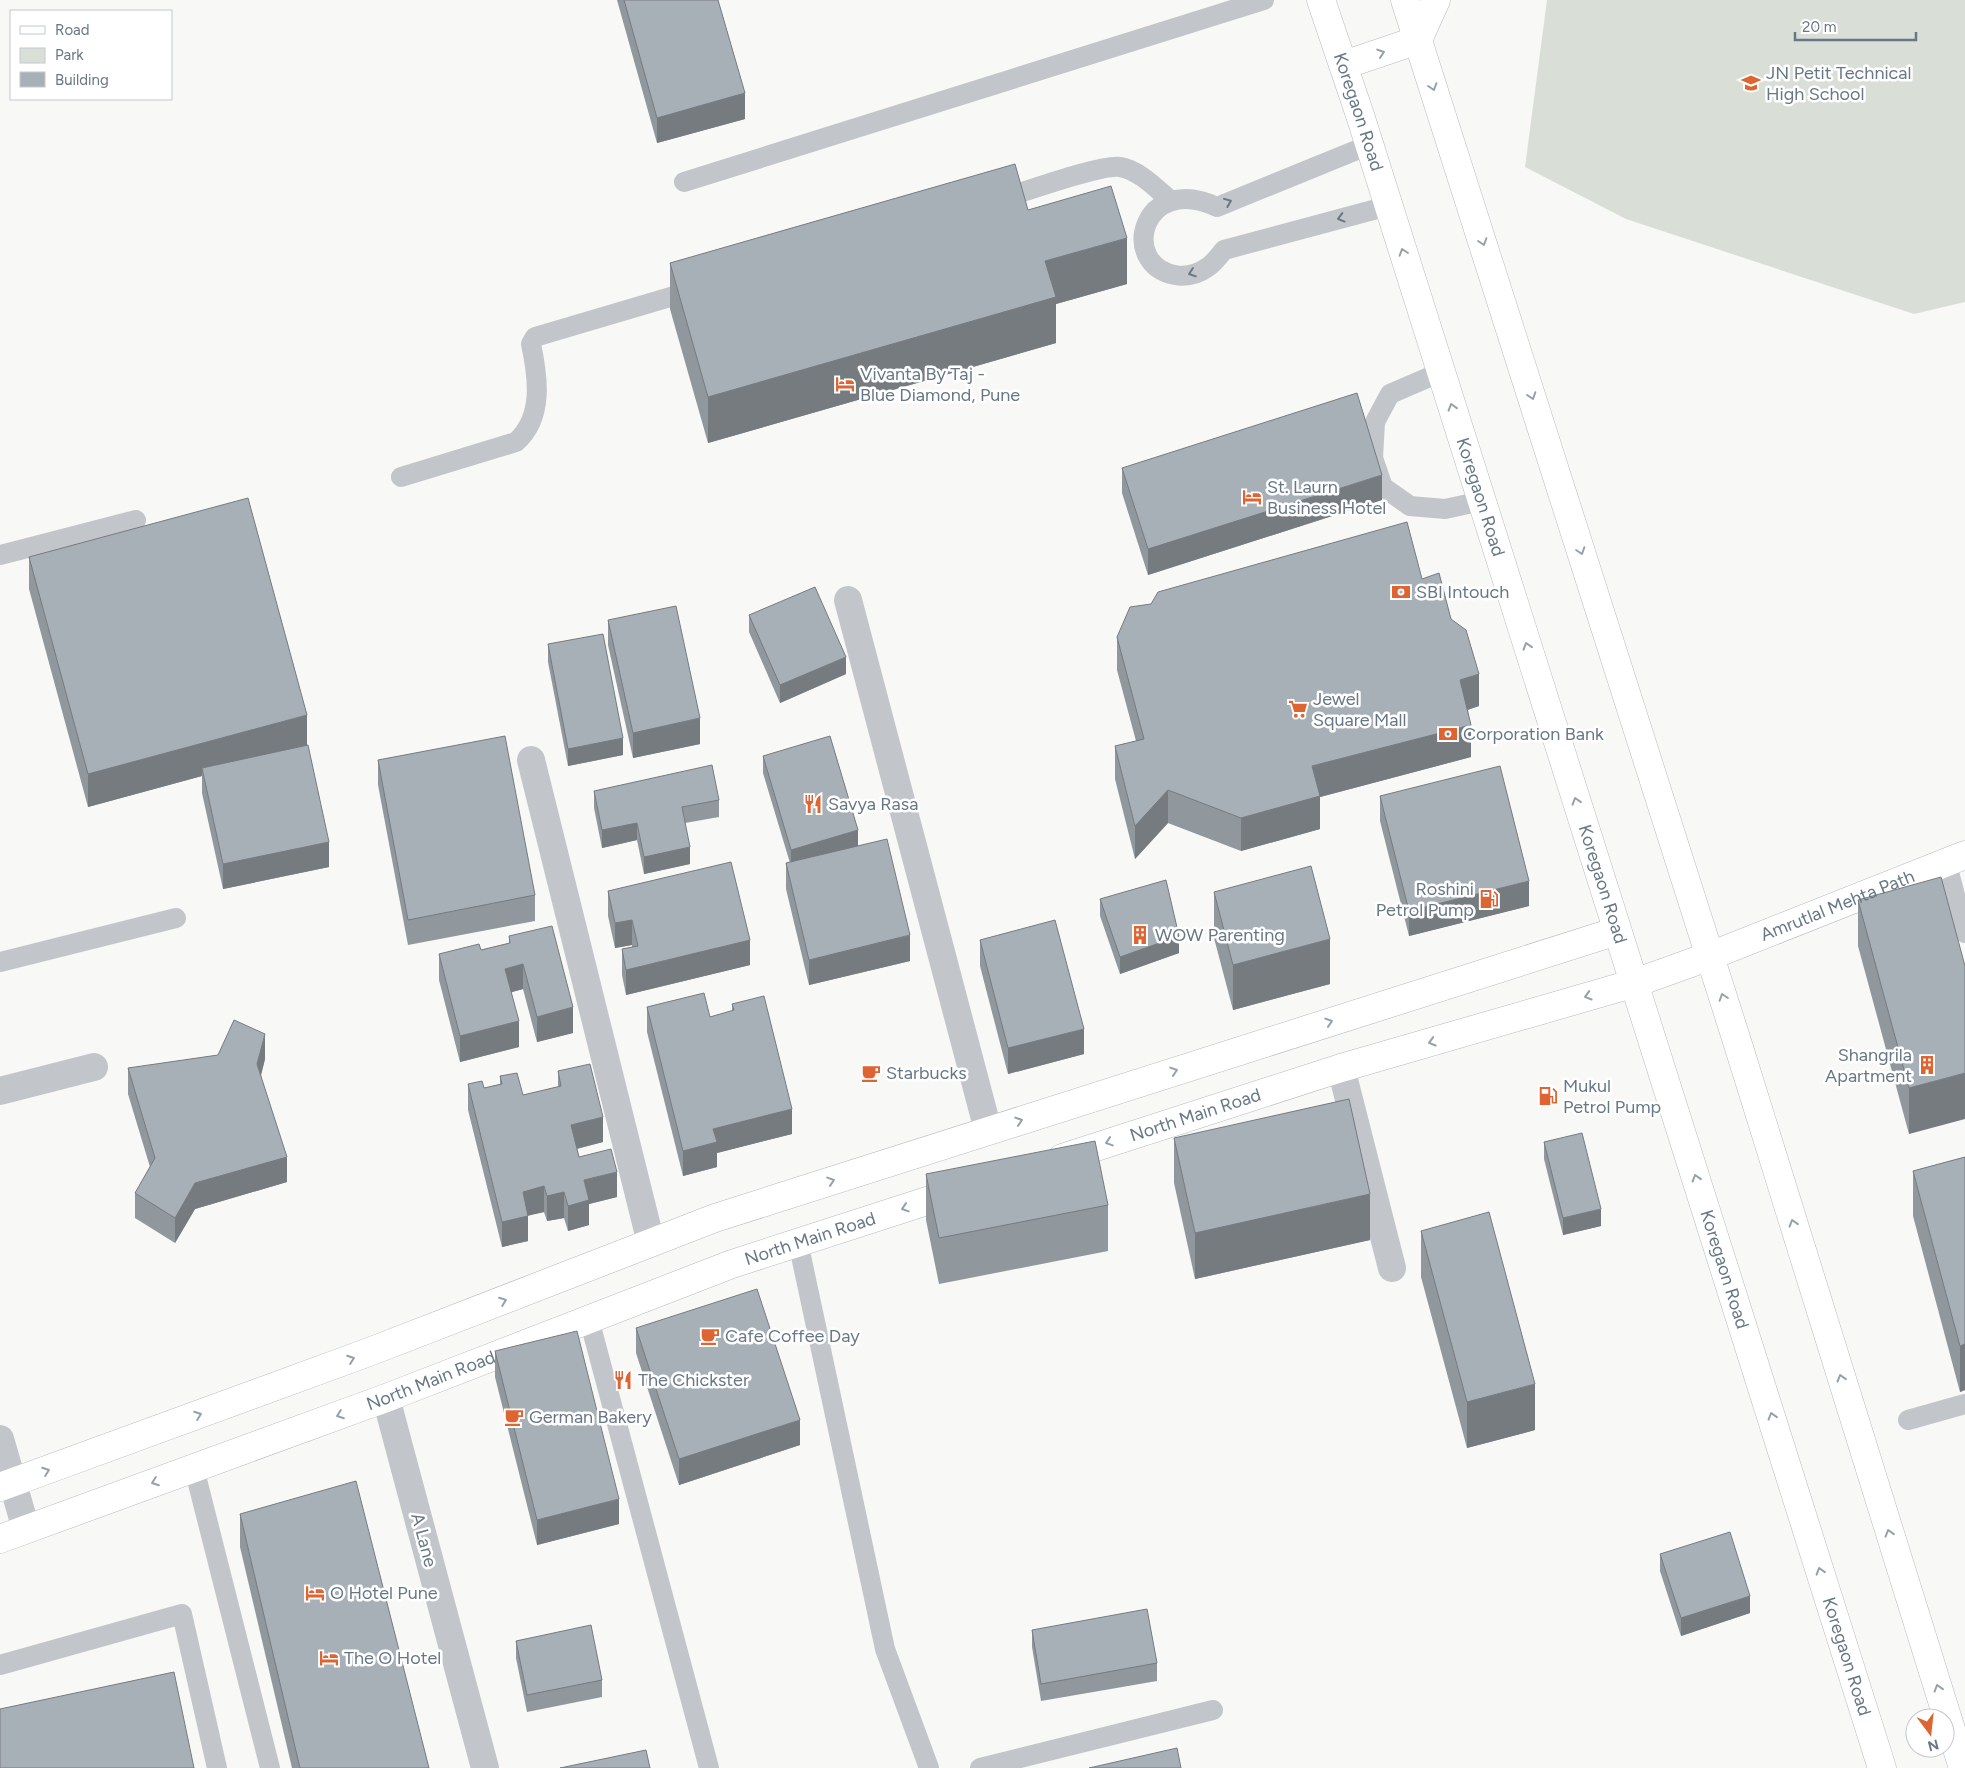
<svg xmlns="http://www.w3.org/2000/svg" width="1965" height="1768" font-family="Figtree,sans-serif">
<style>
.green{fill:#d9dfd7}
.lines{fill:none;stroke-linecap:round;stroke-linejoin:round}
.secondary-casing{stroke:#b6bbc0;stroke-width:29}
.primary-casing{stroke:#b7bbbf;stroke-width:29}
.lane{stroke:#c2c5c9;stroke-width:20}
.street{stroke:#c2c5c9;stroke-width:28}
.secondary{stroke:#fff;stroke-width:28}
.primary{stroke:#fff;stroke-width:28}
.wall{fill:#90979d}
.shaded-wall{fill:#767b80}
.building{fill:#a8b0b7;stroke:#767b80}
.oneway{stroke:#95a0aa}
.oneway2{stroke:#687786}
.labels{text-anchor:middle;stroke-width:5;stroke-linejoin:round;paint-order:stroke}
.poi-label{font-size:18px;fill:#687786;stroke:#fff;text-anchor:start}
.street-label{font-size:18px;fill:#687786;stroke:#fff}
</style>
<rect width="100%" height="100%" fill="#f8f8f6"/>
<polygon class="green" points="1547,0 1965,0 1965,302 1914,314 1626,219 1525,167"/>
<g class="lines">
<g class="secondary-casing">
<g id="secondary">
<path id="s1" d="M1062 1158 1341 1068 1635 983 1710 956 1965 855"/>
<polyline points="0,1487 369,1352 715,1218 1617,931"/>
<path id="s2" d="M0 1539 386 1398 732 1264 961 1190"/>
</g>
</g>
<g class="primary-casing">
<g id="primary">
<path id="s3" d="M1321 0 1360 115 1882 1768"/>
<polyline points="1405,0 1736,1038 1963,1768"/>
<polyline points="1344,65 1418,40 1436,0"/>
</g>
</g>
<g class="lane">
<path d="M1369 145 1217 207C1141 172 1119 265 1175 275 1186 277 1198 274 1208 267 1214 263 1219 256 1224 250L1388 206"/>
<polyline points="684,182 1264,0"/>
<path d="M998 200C1022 193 1100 164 1120 167 1139 170 1157 189 1171 201"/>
<polyline points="1441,372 1390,394 1375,422 1373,458 1383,487 1410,506 1445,509 1482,501"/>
<path d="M401 477 516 442C544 417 538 377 531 344L535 337 694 290"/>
<polyline points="0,555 136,520"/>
<polyline points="1946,861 1965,933"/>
<polyline points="0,962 176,918"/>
<polyline points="798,1242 885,1649 929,1768"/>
<polyline points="589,1319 709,1768"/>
<polyline points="1908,1420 1965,1404"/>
<polyline points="194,1468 270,1768"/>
<polyline points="0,1665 182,1614 217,1768"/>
<polyline points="980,1768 1213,1710"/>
</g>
<g class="street">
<polyline points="848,600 988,1130"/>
<polyline points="531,760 651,1243"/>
<polyline points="1341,1068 1392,1268"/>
<polyline points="0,1091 94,1067"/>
<polyline points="386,1398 485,1768"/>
<polyline points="0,1439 26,1529"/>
</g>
<use href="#secondary" class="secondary"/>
<use href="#primary" class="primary"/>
</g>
<g class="wall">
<polygon points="617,0 718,0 745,119 657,143"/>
<polygon points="1028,210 1127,284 1056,304 1056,343 708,443 670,309 670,263"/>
<polygon points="1122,468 1382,500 1148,575 1122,493"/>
<polygon points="29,557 307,745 329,867 223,889 202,793 202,776 88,807 29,589"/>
<polygon points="749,615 846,674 780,703 749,632"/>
<polygon points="1451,619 1479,706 1468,710 1471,757 1320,797 1320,829 1241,851 1168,823 1135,859 1115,779 1115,746 1136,741 1117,670 1117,637"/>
<polygon points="608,620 700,744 633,758 608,645"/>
<polygon points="548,644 623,755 568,766 548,662"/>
<polygon points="763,756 858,846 910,961 809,985 786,889 786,863 790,863 763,773"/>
<polygon points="378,760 535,895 535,921 408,945 378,785"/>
<polygon points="594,791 719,800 719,817 685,823 690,864 644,874 637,840 602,848 594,808"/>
<polygon points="1380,796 1529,906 1409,936 1380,821"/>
<polygon points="608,891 750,965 626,995 622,975 622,949 632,947 632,945 615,948 608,916"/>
<polygon points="1214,892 1330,984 1233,1010 1214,938"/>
<polygon points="1100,899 1179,953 1120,974 1100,916"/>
<polygon points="1858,900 1965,966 1909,1134 1858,946"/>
<polygon points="509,936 573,1033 537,1042 523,989 511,992 519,1047 460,1062 439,980 439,954 481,950 509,943"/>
<polygon points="980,940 1084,1054 1008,1074 980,966"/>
<polygon points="732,1004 792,1134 717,1153 717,1167 683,1176 647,1032 647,1007 710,1017 732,1011"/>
<polygon points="265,1059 261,1076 287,1182 195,1209 175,1243 135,1218 135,1193 150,1167 128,1094 128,1068"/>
<polygon points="558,1071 603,1142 577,1149 579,1157 617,1197 589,1204 589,1225 568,1231 564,1218 547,1221 544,1212 528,1215 528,1241 502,1247 468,1110 468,1084 484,1088 500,1084 500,1076 523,1095 558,1087"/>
<polygon points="1174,1138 1370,1240 1195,1279 1174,1183"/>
<polygon points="1544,1142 1601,1226 1563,1235 1544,1159"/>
<polygon points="1965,1157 1965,1390 1960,1392 1913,1216 1913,1171"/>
<polygon points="926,1174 1108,1205 1108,1251 939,1284 926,1220"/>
<polygon points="1421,1231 1535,1430 1467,1448 1421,1277"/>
<polygon points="636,1328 800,1445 679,1485 636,1353"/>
<polygon points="495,1351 619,1524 537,1545 495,1377"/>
<polygon points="240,1514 429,1768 292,1768 240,1547"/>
<polygon points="1660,1554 1750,1613 1681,1636 1660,1571"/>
<polygon points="1032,1630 1157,1663 1157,1681 1041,1701 1032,1647"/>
<polygon points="516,1641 602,1680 602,1697 527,1712 516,1658"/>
</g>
<g class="shaded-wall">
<polygon points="745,93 745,119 657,143 657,118"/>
<polygon points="1127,238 1127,284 1056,304 1056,343 708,443 708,397 1045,261"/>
<polygon points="1382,475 1382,500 1148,575 1148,549"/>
<polygon points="846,657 846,674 780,703 780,685"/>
<polygon points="1479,674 1479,706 1460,712 1460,680"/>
<polygon points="307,715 307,748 202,768 202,776 88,807 88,774"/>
<polygon points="700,718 700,744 633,758 633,733"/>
<polygon points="1471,725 1471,757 1320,797 1320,829 1241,851 1241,818 1312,766"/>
<polygon points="623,738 623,755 568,766 568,749"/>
<polygon points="1168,790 1168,823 1135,859 1135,826"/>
<polygon points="637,823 637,840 602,848 602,830"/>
<polygon points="858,830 858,847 791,867 791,850"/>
<polygon points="329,842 329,867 223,889 223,864"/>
<polygon points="690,847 690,864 644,874 644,857"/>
<polygon points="1529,881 1529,906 1409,936 1409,911"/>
<polygon points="632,920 632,945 615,948 615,923"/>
<polygon points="910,935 910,961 809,985 809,960"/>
<polygon points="1179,936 1179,953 1120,974 1120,957"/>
<polygon points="1330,939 1330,984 1233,1010 1233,965"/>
<polygon points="750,940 750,965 626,995 626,970"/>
<polygon points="523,964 523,989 505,994 505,969"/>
<polygon points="573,1007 573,1033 537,1042 537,1017"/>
<polygon points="519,1021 519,1047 460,1062 460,1036"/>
<polygon points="1084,1029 1084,1054 1008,1074 1008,1048"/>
<polygon points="265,1034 265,1059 257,1089 257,1064"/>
<polygon points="1965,1073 1965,1119 1909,1134 1909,1088"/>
<polygon points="792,1109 792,1134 717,1153 717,1167 683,1176 683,1151 713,1129"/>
<polygon points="603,1117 603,1142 571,1150 571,1125"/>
<polygon points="287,1157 287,1182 195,1209 175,1243 175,1218 195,1183"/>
<polygon points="617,1172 617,1197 589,1204 589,1225 568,1231 568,1206 584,1180"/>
<polygon points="544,1186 544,1212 523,1217 523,1192"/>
<polygon points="564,1192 564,1218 547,1221 547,1196"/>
<polygon points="1370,1194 1370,1240 1195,1279 1195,1233"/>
<polygon points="1601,1209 1601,1226 1563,1235 1563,1218"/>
<polygon points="528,1216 528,1241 502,1247 502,1222"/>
<polygon points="1965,1344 1965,1390 1960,1392 1960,1346"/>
<polygon points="1535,1384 1535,1430 1467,1448 1467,1402"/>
<polygon points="800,1420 800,1445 679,1485 679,1459"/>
<polygon points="619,1499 619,1524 537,1545 537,1520"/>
<polygon points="1750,1596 1750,1613 1681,1636 1681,1618"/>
</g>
<g class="building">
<polygon points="624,0 718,0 745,93 657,118"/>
<polygon points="1015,164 1028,210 1111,186 1127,238 1045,261 1056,297 708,397 670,263"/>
<polygon points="1357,393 1382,475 1148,549 1122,468"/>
<polygon points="248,498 307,715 88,774 29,557"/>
<polygon points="1407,522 1422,579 1439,573 1451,619 1466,630 1479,674 1460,680 1471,725 1312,766 1320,796 1241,818 1168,790 1135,826 1115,746 1144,739 1117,637 1130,607 1151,604 1158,592"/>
<polygon points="815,587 846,657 780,685 749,615"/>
<polygon points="676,606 700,718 633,733 608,620"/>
<polygon points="603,634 623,738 568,749 548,644"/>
<polygon points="505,736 535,895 408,920 378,760"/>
<polygon points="830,736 858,830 791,850 763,756"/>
<polygon points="308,745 329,842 223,864 202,768"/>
<polygon points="712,765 719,800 682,807 690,847 644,857 637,823 602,830 594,791"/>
<polygon points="1500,766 1529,881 1409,911 1380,796"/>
<polygon points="887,839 910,935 809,960 786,863"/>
<polygon points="731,862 750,940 626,970 622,949 638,946 632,920 615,923 608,891"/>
<polygon points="1311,866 1330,939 1233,965 1214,892"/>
<polygon points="1941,877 1965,966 1965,1073 1909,1088 1858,900"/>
<polygon points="1166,880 1179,936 1120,957 1100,899"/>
<polygon points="1055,920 1084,1029 1008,1048 980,940"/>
<polygon points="552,926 573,1007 537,1017 523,964 505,969 519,1021 460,1036 439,954 479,944 481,950 510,943 509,936"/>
<polygon points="704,993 710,1017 734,1010 732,1004 764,996 792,1109 713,1129 717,1142 683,1151 647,1007"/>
<polygon points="234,1020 265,1034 257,1064 287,1157 195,1183 175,1218 135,1193 155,1158 128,1068 218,1055"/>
<polygon points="590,1064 603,1117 571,1125 579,1157 611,1149 617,1172 584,1180 589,1200 568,1206 564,1192 547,1196 544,1186 523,1192 528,1216 502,1222 468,1084 482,1081 484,1088 502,1084 500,1076 517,1073 523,1095 561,1086 558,1071"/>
<polygon points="1349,1099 1370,1194 1195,1233 1174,1138"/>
<polygon points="1582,1133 1601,1209 1563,1218 1544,1142"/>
<polygon points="1095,1141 1108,1205 939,1238 926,1174"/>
<polygon points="1965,1157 1965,1344 1960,1346 1913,1171"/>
<polygon points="1489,1212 1535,1384 1467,1402 1421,1231"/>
<polygon points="757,1289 800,1420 679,1459 636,1328"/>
<polygon points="577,1331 619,1499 537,1520 495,1351"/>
<polygon points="356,1481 429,1768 300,1768 240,1514"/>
<polygon points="1730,1532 1750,1596 1681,1618 1660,1554"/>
<polygon points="1147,1609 1157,1663 1041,1684 1032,1630"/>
<polygon points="591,1625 602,1680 527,1695 516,1641"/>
<polygon points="174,1672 194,1768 0,1768 0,1709"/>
<polygon points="1177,1748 1181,1768 1089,1768"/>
<polygon points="646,1750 650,1768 560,1768"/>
</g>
<defs><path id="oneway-chevron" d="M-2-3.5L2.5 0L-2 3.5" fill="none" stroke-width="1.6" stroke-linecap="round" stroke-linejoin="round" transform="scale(1.25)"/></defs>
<g class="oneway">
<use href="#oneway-chevron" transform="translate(1381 53) rotate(-18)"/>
<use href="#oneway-chevron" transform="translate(1433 87) rotate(72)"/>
<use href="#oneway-chevron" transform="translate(1483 242) rotate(72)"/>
<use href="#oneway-chevron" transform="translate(1403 252) rotate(-108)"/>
<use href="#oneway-chevron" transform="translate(1532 396) rotate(72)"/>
<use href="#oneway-chevron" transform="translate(1452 407) rotate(-107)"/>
<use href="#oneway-chevron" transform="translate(1581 551) rotate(72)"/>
<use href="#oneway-chevron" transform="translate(1527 646) rotate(-107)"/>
<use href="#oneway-chevron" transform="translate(1576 801) rotate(-107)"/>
<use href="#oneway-chevron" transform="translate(1588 996) rotate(164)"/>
<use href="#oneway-chevron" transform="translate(1723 997) rotate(-108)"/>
<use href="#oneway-chevron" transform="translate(1329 1022) rotate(-18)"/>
<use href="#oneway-chevron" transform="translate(1432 1042) rotate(164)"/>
<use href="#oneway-chevron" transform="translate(1174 1071) rotate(-18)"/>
<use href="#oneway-chevron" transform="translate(1019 1121) rotate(-18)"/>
<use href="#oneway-chevron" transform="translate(1109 1142) rotate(162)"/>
<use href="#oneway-chevron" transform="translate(1696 1178) rotate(-107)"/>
<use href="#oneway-chevron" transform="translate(831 1181) rotate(-18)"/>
<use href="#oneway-chevron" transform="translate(905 1208) rotate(162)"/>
<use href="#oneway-chevron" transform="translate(1793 1223) rotate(-107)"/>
<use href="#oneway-chevron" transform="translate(503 1301) rotate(-21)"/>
<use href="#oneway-chevron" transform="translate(351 1359) rotate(-20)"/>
<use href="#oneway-chevron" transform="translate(1841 1378) rotate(-107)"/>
<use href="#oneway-chevron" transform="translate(198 1415) rotate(-20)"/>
<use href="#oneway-chevron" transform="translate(340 1415) rotate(160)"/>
<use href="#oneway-chevron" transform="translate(1772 1416) rotate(-107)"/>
<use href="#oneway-chevron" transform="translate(46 1471) rotate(-20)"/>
<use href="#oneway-chevron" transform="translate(155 1482) rotate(160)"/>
<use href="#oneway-chevron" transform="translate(1889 1533) rotate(-107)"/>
<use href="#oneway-chevron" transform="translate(1820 1571) rotate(-107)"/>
<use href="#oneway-chevron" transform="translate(1938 1688) rotate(-107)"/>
</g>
<g class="oneway2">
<use href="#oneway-chevron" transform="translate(1228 202) rotate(-22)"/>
<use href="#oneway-chevron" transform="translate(1341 218) rotate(165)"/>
<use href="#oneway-chevron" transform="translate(1192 273) rotate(161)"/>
</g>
<defs>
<g id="school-bare" transform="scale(1.5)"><path d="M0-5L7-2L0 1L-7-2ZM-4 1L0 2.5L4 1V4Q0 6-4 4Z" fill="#de6531" stroke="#fff" stroke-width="2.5" paint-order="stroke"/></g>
<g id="hotel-bare" transform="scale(1.5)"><path d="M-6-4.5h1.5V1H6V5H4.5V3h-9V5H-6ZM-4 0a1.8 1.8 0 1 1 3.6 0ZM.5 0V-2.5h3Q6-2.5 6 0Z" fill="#de6531" stroke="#fff" stroke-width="2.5" paint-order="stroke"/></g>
<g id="bank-bare" transform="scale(1.5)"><path d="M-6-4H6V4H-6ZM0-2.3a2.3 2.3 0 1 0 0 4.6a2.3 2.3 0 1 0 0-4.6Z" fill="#de6531" stroke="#fff" stroke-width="2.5" paint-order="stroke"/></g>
<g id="supermarket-bare" transform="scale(1.5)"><path d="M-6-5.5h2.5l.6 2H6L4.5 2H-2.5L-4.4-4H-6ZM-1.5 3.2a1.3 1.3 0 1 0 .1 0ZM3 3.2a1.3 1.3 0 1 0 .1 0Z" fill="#de6531" stroke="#fff" stroke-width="2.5" paint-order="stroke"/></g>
<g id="restaurant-bare" transform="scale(1.5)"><path d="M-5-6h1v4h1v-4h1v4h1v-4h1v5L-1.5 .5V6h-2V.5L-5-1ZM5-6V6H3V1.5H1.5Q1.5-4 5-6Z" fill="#de6531" stroke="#fff" stroke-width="2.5" paint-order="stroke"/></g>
<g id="fuel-bare" transform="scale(1.5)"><path d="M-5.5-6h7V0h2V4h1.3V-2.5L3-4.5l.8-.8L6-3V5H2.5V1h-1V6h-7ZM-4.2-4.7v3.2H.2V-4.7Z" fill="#de6531" stroke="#fff" stroke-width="2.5" paint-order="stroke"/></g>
<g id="building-bare" transform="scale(1.5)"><path d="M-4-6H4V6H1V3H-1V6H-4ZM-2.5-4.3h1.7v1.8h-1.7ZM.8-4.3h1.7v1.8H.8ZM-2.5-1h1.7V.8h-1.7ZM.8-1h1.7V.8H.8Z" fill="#de6531" stroke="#fff" stroke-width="2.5" paint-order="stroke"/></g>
<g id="cafe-bare" transform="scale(1.5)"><path d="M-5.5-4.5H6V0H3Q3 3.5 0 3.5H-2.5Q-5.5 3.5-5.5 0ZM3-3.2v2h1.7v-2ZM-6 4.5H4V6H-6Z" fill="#de6531" stroke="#fff" stroke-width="2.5" paint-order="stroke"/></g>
</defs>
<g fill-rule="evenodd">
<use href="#school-bare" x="1751" y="83"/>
<use href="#hotel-bare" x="845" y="384"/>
<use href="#hotel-bare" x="1252" y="497"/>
<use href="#bank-bare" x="1401" y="592"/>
<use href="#supermarket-bare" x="1298" y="709"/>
<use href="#bank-bare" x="1448" y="734"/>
<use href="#restaurant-bare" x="813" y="804"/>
<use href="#fuel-bare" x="1489" y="899"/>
<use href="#building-bare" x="1140" y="935"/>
<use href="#building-bare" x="1927" y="1065"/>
<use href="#cafe-bare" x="871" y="1073"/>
<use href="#fuel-bare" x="1548" y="1096"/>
<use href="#cafe-bare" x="710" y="1336"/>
<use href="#restaurant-bare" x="623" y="1380"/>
<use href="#cafe-bare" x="514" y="1417"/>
<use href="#hotel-bare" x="315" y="1593"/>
<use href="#hotel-bare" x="329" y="1658"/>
</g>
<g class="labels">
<g class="poi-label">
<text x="1766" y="79">JN Petit Technical<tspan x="1766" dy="21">High School</tspan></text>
<text x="860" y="380">Vivanta By Taj -<tspan x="860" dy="21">Blue Diamond, Pune</tspan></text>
<text x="1267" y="493">St. Laurn<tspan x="1267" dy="21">Business Hotel</tspan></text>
<text x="1416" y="598">SBI Intouch</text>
<text x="1313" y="705">Jewel<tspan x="1313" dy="21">Square Mall</tspan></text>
<text x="1463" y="740">Corporation Bank</text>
<text x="828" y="810">Savya Rasa</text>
<text x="1474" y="895" text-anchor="end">Roshini<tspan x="1474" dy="21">Petrol Pump</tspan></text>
<text x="1155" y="941">WOW Parenting</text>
<text x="1912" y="1061" text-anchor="end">Shangrila<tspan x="1912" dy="21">Apartment</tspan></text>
<text x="886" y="1079">Starbucks</text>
<text x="1563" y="1092">Mukul<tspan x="1563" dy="21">Petrol Pump</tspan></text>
<text x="725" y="1342">Cafe Coffee Day</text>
<text x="638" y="1386">The Chickster</text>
<text x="529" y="1423">German Bakery</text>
<text x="330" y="1599">O Hotel Pune</text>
<text x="344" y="1664">The O Hotel</text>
</g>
<g class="street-label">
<text dy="6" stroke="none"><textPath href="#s3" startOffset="118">Koregaon Road</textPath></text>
<text dy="6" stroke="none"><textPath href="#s3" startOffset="522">Koregaon Road</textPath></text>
<text dy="6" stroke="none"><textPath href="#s3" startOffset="928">Koregaon Road</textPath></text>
<text dy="6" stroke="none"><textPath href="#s1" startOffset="816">Amrutlal Mehta Path</textPath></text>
<text dy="6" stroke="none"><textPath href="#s1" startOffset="140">North Main Road</textPath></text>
<text dy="6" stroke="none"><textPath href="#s2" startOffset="864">North Main Road</textPath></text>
<text dy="6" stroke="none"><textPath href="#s3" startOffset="1332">Koregaon Road</textPath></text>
<text dy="6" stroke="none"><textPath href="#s2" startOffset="459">North Main Road</textPath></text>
<text transform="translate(424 1540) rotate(75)" y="6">A Lane</text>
<text dy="6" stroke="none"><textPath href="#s3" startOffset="1738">Koregaon Road</textPath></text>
</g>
</g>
<rect x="10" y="10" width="162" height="90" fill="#ffffff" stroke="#c3c9cf"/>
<rect x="20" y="26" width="25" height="8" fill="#ffffff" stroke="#c3c9cf"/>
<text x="55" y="35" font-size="15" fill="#687786">Road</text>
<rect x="20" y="48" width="25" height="15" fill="#d9dfd7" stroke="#c3c9cf"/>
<text x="55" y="60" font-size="15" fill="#687786">Park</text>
<rect x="20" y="72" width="25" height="15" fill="#a8b0b7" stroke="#c3c9cf"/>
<text x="55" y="85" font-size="15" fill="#687786">Building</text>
<g transform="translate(1930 1733) rotate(165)"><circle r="24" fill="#ffffff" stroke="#c3c9cf"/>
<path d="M0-4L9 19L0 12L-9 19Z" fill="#de6531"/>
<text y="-8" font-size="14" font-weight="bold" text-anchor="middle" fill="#687786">N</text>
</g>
<path d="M1795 32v8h121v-8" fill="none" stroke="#687786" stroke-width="2.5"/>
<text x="1802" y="32" font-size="15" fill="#687786" stroke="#ffffff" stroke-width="4" paint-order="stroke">20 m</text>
</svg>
